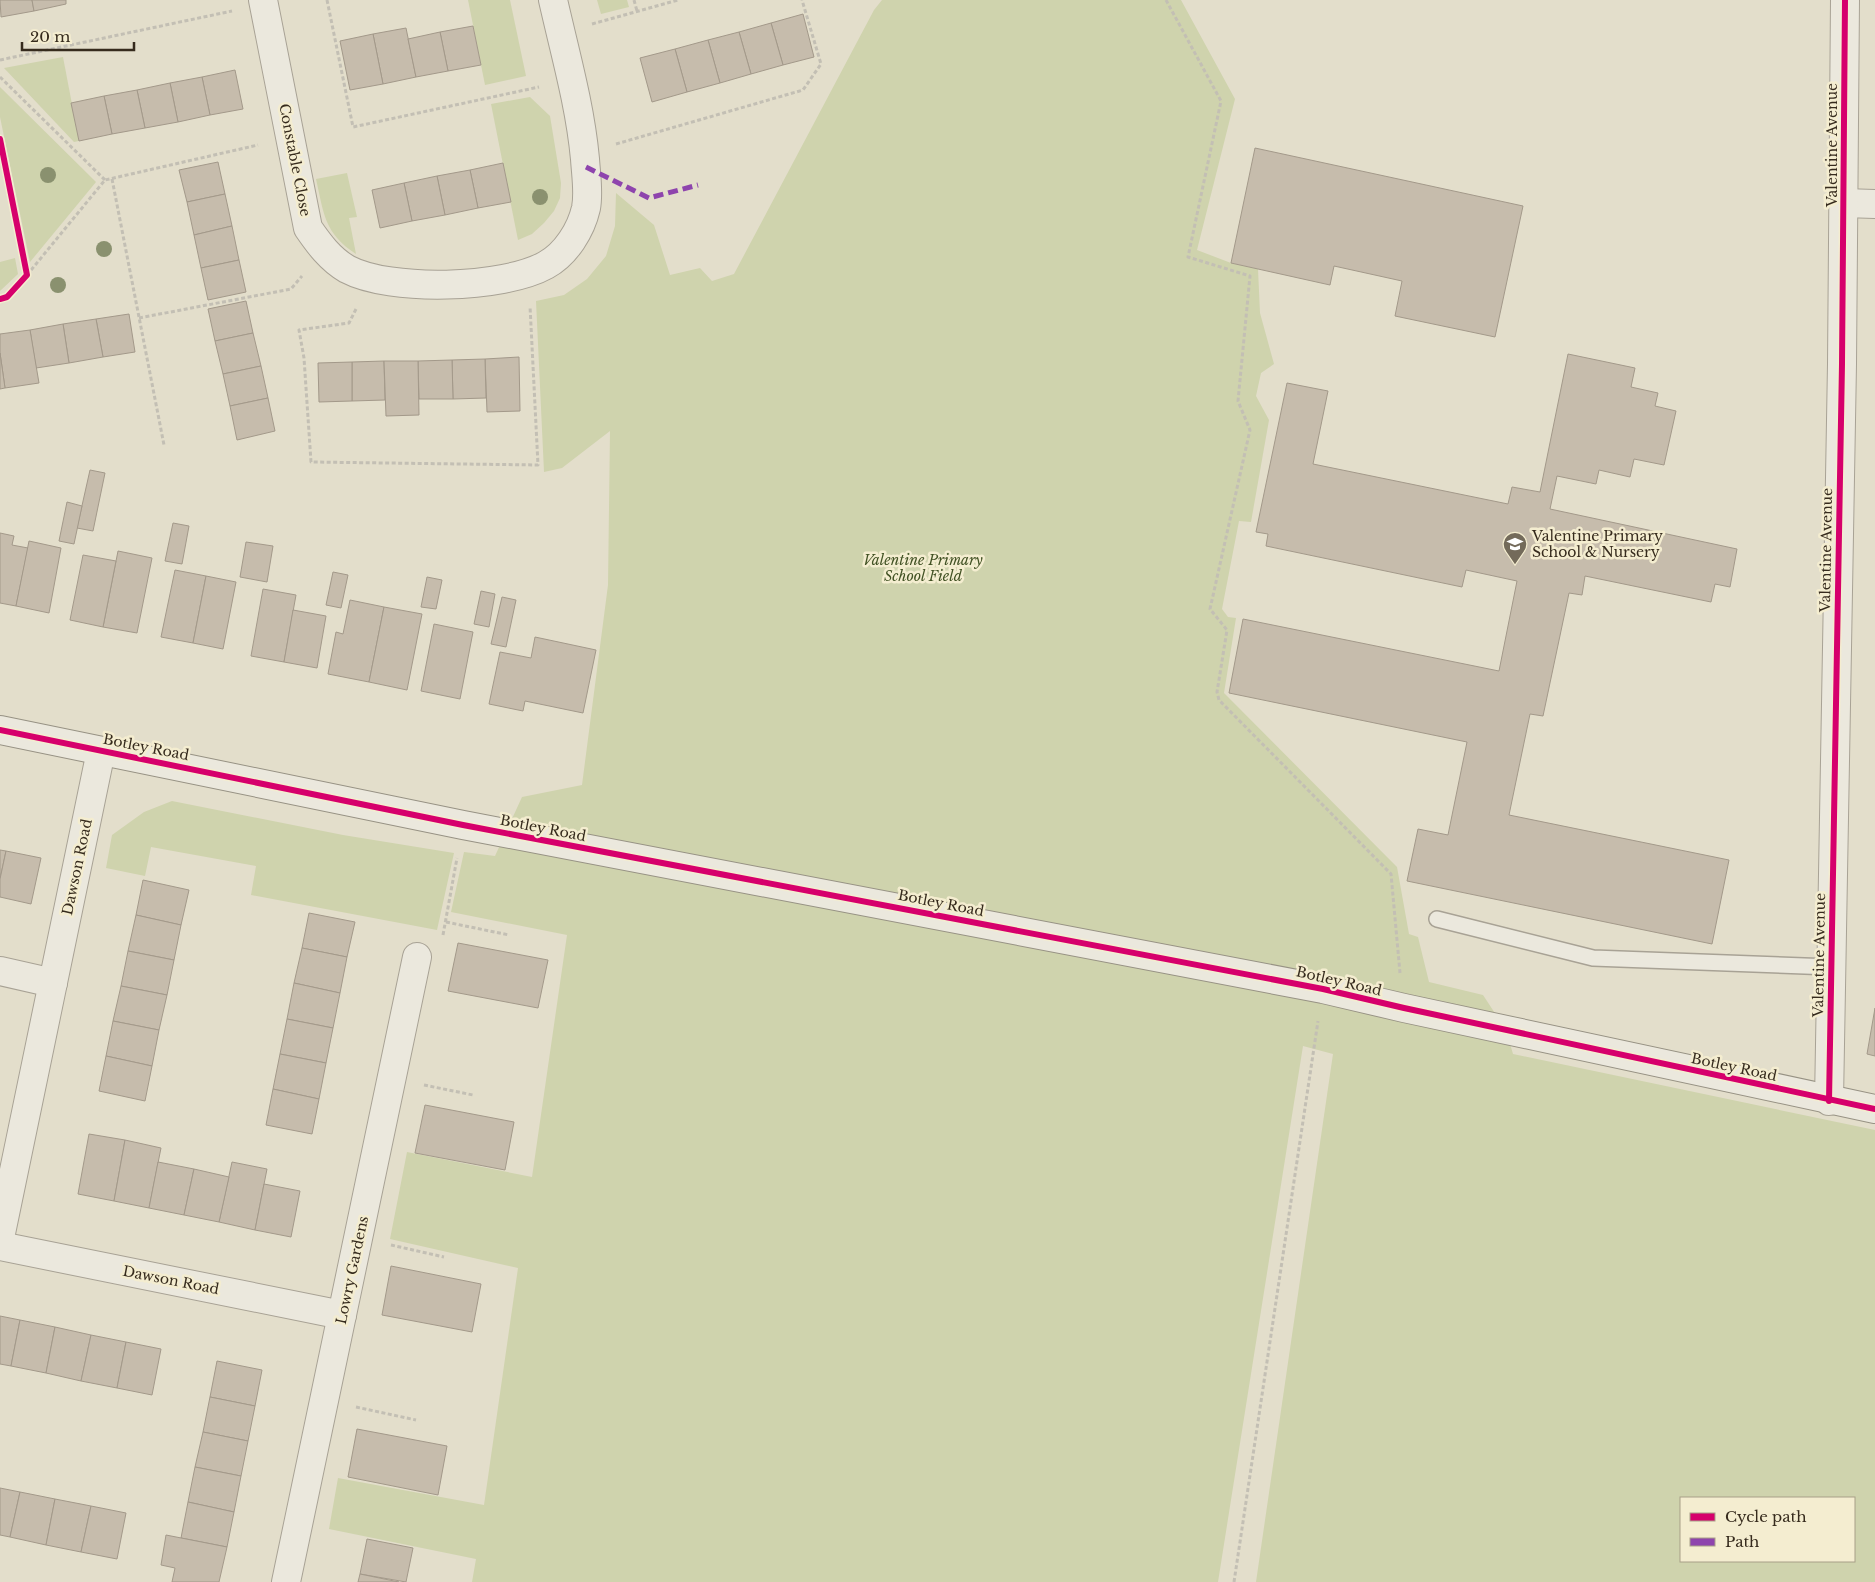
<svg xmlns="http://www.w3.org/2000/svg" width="1875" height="1582" font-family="'Libre Baskerville',serif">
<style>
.green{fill:#cfd3ad;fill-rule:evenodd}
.building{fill:#c6bcac;stroke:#a3998a}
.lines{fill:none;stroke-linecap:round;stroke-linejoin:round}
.service-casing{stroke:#a8a295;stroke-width:18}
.minor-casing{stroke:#a8a295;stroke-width:30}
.secondary-casing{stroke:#979284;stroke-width:30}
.path{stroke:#c3bfb4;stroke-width:3;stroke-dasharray:4 2.5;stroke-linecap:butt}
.service{stroke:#ebe8dd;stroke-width:15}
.minor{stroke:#ebe8dd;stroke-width:28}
.secondary{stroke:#ebe8dd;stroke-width:28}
.quiet{stroke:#8e44ad;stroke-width:5;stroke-dasharray:10 5;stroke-linecap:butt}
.cycleway-casing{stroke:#f4edd0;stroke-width:9}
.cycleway{stroke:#d6006c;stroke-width:6}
.tree{fill:#8a916f}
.labels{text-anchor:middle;stroke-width:5;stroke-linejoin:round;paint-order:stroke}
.street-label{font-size:14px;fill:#362b1d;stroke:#f4edd0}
.poi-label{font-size:14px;fill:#362b1d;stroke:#f4edd0;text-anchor:start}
.park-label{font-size:14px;font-style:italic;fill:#425224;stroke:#f4edd0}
</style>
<rect width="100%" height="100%" fill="#e3decb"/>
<g class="green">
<polygon points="468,0 510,0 526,76 485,85"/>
<polygon points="597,0 627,0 629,7 601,14"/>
<path d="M882 0H1181L1235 99 1197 250 1231 263 1258 269 1260 313 1274 364 1261 373 1256 396 1269 420 1251 522 1239 521 1222 609 1228 617 1236 618 1224 693 1397 867 1409 934 1418 937 1429 982 1483 995 1506 1030 1513 1054 1875 1130V1582H1256L1333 1054 1303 1046 1218 1582H472L476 1559 329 1529 338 1478 484 1505 518 1268 390 1239 407 1152 532 1177 567 935 451 912 464 852 495 856 522 797 582 785 608 585 610 431 562 468 544 472 536 301 564 295 587 279 606 256 615 226 616 193 654 225 670 275 700 268 712 281 734 274 874 10ZM1681 1498H1854V1561H1681Z"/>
<polygon points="63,57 79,141 74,142 4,68"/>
<polygon points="0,87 96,182 30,262 0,117"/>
<polygon points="530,97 550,116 561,183 560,198 554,211 544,223 532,234 518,240 491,104"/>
<path d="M347 173 357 217 349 218 356 254C324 233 324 214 316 179Z"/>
<polygon points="15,258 18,274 0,291 0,262"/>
<polygon points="172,801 343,835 454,853 437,930 251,895 256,866 151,847 145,876 106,868 112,835 144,812"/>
</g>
<g class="building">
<polygon points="0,0 32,0 34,11 1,17"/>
<polygon points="32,0 66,0 66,4 34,11"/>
<polygon points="803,14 814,57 783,65 771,23"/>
<polygon points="771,23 783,65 751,74 739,32"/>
<polygon points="473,26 481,65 448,71 440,32"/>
<polygon points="406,28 416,77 383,84 373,34"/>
<polygon points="440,32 448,71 416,77 408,39"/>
<polygon points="739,32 751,74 720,83 708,40"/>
<polygon points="373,34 383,84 350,90 340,41"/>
<polygon points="708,40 720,83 687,92 675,49"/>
<polygon points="675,49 687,92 652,102 640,58"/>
<polygon points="235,70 243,109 210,115 202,77"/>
<polygon points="202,77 210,115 178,122 170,83"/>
<polygon points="170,83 178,122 145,128 137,90"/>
<polygon points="137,90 145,128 112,134 104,96"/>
<polygon points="104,96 112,134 79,141 71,103"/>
<polygon points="1255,148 1523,206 1495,337 1395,316 1402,281 1334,266 1330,285 1231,263"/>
<polygon points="218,162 225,194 187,202 179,170"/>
<polygon points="503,163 511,202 478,208 470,170"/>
<polygon points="470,170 478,208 445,215 437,176"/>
<polygon points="437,176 445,215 412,221 404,183"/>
<polygon points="404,183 412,221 380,228 372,190"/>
<polygon points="225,194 232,226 194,235 187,202"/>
<polygon points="232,226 239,260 201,268 194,235"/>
<polygon points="239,260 246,292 208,300 201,268"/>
<polygon points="246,301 253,333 215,341 208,309"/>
<polygon points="129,314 135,352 103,357 96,319"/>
<polygon points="96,319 103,357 69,363 63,324"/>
<polygon points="63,324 69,363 36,368 30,330"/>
<polygon points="30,330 39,383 5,388 0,353 0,334"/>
<polygon points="253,333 261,366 223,374 215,341"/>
<polygon points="0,353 5,388 0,389"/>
<polygon points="1568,354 1635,368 1631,387 1658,393 1655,406 1676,411 1664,465 1634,459 1630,477 1599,470 1596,484 1557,476 1550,509 1737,549 1730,587 1715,584 1711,602 1585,576 1582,595 1569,593 1543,716 1530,714 1509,815 1729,860 1712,944 1407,881 1418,829 1448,835 1467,742 1229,693 1243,619 1499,671 1517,581 1466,570 1462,587 1266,546 1268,534 1256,532 1287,383 1328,391 1313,464 1508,504 1512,487 1540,492"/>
<polygon points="519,357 520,411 487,412 485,359"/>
<polygon points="485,359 486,398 453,399 452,360"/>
<polygon points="452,360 453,399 419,399 418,361"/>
<polygon points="384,361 385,400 352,401 352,362"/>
<polygon points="384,361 418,361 419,415 386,416"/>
<polygon points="352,362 352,401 319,402 318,363"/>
<polygon points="261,366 268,398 230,406 223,374"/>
<polygon points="268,398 275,431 237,440 230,406"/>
<polygon points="90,470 105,473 93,531 77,528"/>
<polygon points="67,502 82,506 74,544 59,541"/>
<polygon points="173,523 189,526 182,564 165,561"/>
<polygon points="0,533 14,536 12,545 28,548 16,606 0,603"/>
<polygon points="29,541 61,548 49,613 16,606"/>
<polygon points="246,542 273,546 267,582 240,577"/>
<polygon points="118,551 152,558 137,633 103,627"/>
<polygon points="83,555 116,561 103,627 70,620"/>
<polygon points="175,570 206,576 193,643 161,637"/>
<polygon points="333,572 348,575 341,608 326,605"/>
<polygon points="206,576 236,582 223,649 193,643"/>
<polygon points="427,577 442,580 436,609 421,607"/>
<polygon points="263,589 296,595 284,662 251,656"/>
<polygon points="481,591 495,594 489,627 474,624"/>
<polygon points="502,597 516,600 506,647 491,644"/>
<polygon points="350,600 384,607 369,682 328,674 336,632 343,634"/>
<polygon points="384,607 422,614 407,690 369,682"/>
<polygon points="293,610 326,616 317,668 284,662"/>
<polygon points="434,624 473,632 460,699 421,691"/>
<polygon points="535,637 596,650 583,713 525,701 523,711 489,704 500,652 531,658"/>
<polygon points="0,850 6,851 0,879"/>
<polygon points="6,851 41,858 31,904 0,897 0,879"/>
<polygon points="143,880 189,890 181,925 136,915"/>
<polygon points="309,913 355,922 347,957 302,948"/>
<polygon points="136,915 181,925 174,960 128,951"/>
<polygon points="458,943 548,960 538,1008 448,991"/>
<polygon points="302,948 347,957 340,993 294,983"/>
<polygon points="128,951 174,960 167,995 121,986"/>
<polygon points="294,983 340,993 333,1028 287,1019"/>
<polygon points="121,986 167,995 159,1030 113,1021"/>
<polygon points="1875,1008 1875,1056 1867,1054"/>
<polygon points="287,1019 333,1028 326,1063 280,1054"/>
<polygon points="113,1021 159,1030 152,1066 106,1056"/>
<polygon points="280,1054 326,1063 319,1099 273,1089"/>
<polygon points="106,1056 152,1066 145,1101 99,1091"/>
<polygon points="273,1089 319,1099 312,1134 266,1125"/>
<polygon points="425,1105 514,1122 505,1170 415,1153"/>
<polygon points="89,1134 125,1140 114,1201 78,1194"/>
<polygon points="125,1140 161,1148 149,1208 114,1201"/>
<polygon points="158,1162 194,1169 184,1215 149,1208"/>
<polygon points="232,1162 267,1169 255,1230 219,1222"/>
<polygon points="194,1169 229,1177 219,1222 184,1215"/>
<polygon points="264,1184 300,1191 291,1237 255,1230"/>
<polygon points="391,1266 481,1284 472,1332 382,1315"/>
<polygon points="0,1316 20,1320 11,1366 0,1364"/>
<polygon points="20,1320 55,1327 46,1373 11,1366"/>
<polygon points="55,1327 91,1335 81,1381 46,1373"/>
<polygon points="91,1335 126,1342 117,1388 81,1381"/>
<polygon points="126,1342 161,1349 152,1395 117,1388"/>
<polygon points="217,1361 262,1370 255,1406 210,1397"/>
<polygon points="210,1397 255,1406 248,1441 203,1432"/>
<polygon points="357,1429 447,1446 438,1495 348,1477"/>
<polygon points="203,1432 248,1441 241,1476 195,1467"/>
<polygon points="195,1467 241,1476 234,1512 188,1502"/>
<polygon points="0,1488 20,1492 10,1537 0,1535"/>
<polygon points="20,1492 55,1499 46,1545 10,1537"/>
<polygon points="55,1499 91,1506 81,1552 46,1545"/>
<polygon points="188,1502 234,1512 227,1547 181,1538"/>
<polygon points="91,1506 126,1513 117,1559 81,1552"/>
<polygon points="166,1535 227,1547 219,1582 172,1582 175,1568 161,1565"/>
<polygon points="367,1539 413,1548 406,1582 360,1574"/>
<polygon points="360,1574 399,1582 358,1582"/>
</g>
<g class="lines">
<g class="service-casing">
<polyline id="service" points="1437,919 1593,958 1831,967"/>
</g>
<g class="minor-casing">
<g id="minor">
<path d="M263 0 308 228C319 244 330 259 347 269 390 292 503 289 546 265 566 254 581 230 586 208 589 193 586 175 585 159 580 105 565 53 553 0"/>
<polyline points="1844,203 1875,204"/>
<polyline points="0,971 53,983"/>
<polyline points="1829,1101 1842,364 1845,0"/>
<polyline points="0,1238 101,751"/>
<polyline points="0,1246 342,1315"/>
<polyline points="286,1582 417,957"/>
</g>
</g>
<g class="secondary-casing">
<polyline id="secondary" points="0,730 463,825 1323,989 1404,1008 1875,1109"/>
</g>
<g class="path">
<polyline points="327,0 353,127 539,87"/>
<polyline points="634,0 637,11"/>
<polyline points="1166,0 1221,101 1188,257 1250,276 1238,401 1250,430 1210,609 1227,630 1217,692 1219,700 1391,874 1400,973"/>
<polyline points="592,24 678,0"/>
<polyline points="0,60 232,11"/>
<polyline points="0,77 105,180"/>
<polyline points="616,144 803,90 821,64 802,0"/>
<polyline points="112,179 164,445"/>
<polyline points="27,275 105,180 258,145"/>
<polyline points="356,309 349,323 299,330 304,358 311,462 538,465 530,306"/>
<polyline points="139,318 291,289 302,276"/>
<polyline points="446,922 509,935"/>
<polyline points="443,935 457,858"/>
<polyline points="424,1085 473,1095"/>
<polyline points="391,1245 444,1257"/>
<polyline points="356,1407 416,1420"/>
<polyline points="1234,1582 1318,1021"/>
</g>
<use href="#service" class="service"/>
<use href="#minor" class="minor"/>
<use href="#secondary" class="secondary"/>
<polyline class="quiet" points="586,167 649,198 698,185"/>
<g class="cycleway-casing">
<g id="cycleway">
<polyline points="0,139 27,275 7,297 0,299"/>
<polyline points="0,730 463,825 1323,989 1404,1008 1875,1109"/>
<polyline points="1829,1101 1842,364 1845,0"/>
</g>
</g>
<use href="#cycleway" class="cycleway"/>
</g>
<g class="tree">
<circle cx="48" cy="175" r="8"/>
<circle cx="540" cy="197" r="8"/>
<circle cx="104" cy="249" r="8"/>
<circle cx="58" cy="285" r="8"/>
</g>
<defs>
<g id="school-pin" transform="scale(1.25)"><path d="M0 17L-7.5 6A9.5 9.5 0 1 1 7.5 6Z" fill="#736a5a" stroke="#f4edd0"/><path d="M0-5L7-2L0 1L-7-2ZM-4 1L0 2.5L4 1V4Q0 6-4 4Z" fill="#fff"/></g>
</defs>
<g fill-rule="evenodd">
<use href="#school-pin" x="1515" y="544"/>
</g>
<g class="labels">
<g class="street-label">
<text transform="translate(1832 145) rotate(-90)" y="5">Valentine Avenue</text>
<text transform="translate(295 160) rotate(79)" y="5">Constable Close</text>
<text transform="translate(1826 550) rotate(-89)" y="5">Valentine Avenue</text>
<text transform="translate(146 747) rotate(11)" y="5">Botley Road</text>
<text transform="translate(543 828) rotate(11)" y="5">Botley Road</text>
<text transform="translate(77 867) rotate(-78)" y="5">Dawson Road</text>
<text transform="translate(941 903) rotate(11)" y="5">Botley Road</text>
<text transform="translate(1819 955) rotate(-89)" y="5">Valentine Avenue</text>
<text transform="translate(1339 981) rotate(13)" y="5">Botley Road</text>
<text transform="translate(1734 1067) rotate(12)" y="5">Botley Road</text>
<text transform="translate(352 1270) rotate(-78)" y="5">Lowry Gardens</text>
<text transform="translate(171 1280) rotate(11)" y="5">Dawson Road</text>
</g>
<g class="poi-label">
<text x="1532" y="541">Valentine Primary<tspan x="1532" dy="16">School &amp; Nursery</tspan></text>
</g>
<g class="park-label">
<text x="923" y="565">Valentine Primary<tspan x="923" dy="16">School Field</tspan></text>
</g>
</g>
<rect x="1680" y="1497" width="175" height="65" fill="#f4edd0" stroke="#a89f88"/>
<rect x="1690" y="1513" width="25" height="8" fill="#d6006c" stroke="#a89f88"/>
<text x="1725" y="1522" font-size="15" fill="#362b1d">Cycle path</text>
<rect x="1690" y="1538" width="25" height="8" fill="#8e44ad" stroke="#a89f88"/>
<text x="1725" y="1547" font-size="15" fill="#362b1d">Path</text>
<path d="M22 42v8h112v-8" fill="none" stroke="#362b1d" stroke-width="2.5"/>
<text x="30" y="42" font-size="15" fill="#362b1d" stroke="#f4edd0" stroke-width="4" paint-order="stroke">20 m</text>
</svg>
